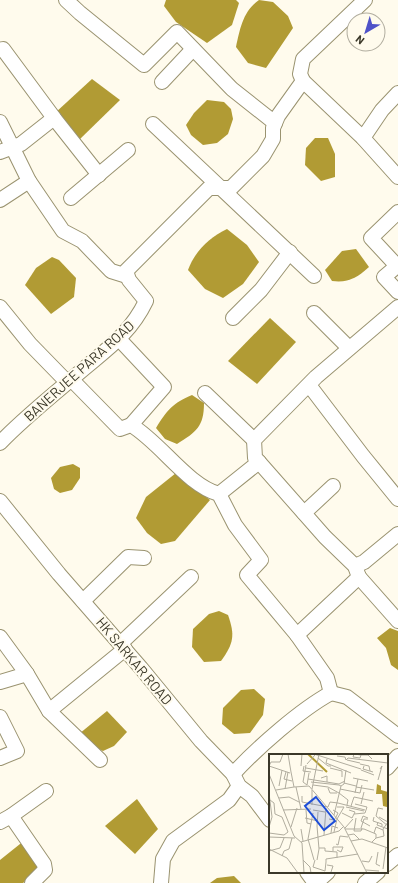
<svg xmlns="http://www.w3.org/2000/svg" width="398" height="883" font-family="Barlow,sans-serif">
<style>
.water{fill:#b19b34}
.lines{fill:none;stroke-linecap:round;stroke-linejoin:round}
.minor-casing{stroke:#9a9370;stroke-width:16}
.minor{stroke:#fff;stroke-width:14}
.labels{text-anchor:middle;stroke-width:4;stroke-linejoin:round;paint-order:stroke}
.street-label{font-size:14px;fill:#3b3829;stroke:#fffbed}
.inset-river{fill:none;stroke:#b19b34;stroke-width:2}
.inset-road{fill:none;stroke:#b1ad9f;stroke-width:1}
.view{fill:#1d4ed8;fill-opacity:0.15;stroke:#1d4ed8;stroke-width:2}
.inset-edge{fill:none;stroke:#3b3829;stroke-width:2}
</style>
<rect width="100%" height="100%" fill="#fffbed"/>
<g class="water">
<polygon points="166,0 236,0 239,3 232,25 207,43 176,22 164,6"/>
<path d="M259 0 273 2 288 16 293 28 266 68 248 63 236 47C240 29 243 11 259 0Z"/>
<polygon points="92,79 120,100 79,140 55,113"/>
<polygon points="207,100 224,102 231,109 233,119 228,134 217,143 203,145 191,135 186,125 194,113"/>
<polygon points="315,138 328,138 335,154 335,177 321,181 305,165 306,148"/>
<path d="M227 229 247 245 259 262 243 284 223 298 205 289 188 270C195 251 209 238 227 229Z"/>
<path d="M356 249 369 267C357 278 348 283 332 281L325 270 342 251Z"/>
<polygon points="52,257 59,260 76,278 74,297 51,314 25,285 36,268"/>
<polygon points="270,318 296,342 257,384 228,361"/>
<path d="M192 395 204 403C204 427 196 432 177 444L165 439 156 428C167 410 173 403 192 395Z"/>
<polygon points="73,464 80,468 80,478 72,490 60,493 54,489 51,478 60,467"/>
<polygon points="176,473 210,500 175,541 161,544 147,533 136,518 146,497"/>
<path d="M219 611 228 615C235 635 234 643 221 661L204 662 192 647 193 629 209 614Z"/>
<polygon points="390,628 398,631 398,670 391,665 386,648 377,638"/>
<polygon points="254,689 265,699 263,715 250,733 234,734 222,724 223,708 241,690"/>
<polygon points="107,711 127,732 114,746 103,751 90,745 79,734"/>
<polygon points="137,799 158,829 135,854 105,826"/>
<polygon points="25,840 44,865 23,883 0,883 0,860"/>
<polygon points="234,876 241,883 210,883 217,878"/>
</g>
<g class="lines">
<g class="minor-casing">
<g id="minor">
<polyline points="66,0 80,13 144,65 177,32 232,89 275,123"/>
<polyline points="0,50 3,49 54,118 99,175"/>
<polyline points="303,81 363,138 398,177"/>
<polyline points="162,82 193,49"/>
<polyline points="0,122 29,181 63,231 82,241 111,271 127,276"/>
<polyline points="153,124 314,276"/>
<polyline points="363,138 382,110 398,93"/>
<polyline points="0,152 21,144 54,118"/>
<polyline points="71,198 128,150"/>
<polyline points="0,200 29,181"/>
<polyline points="398,212 371,238 397,266 384,277 398,292"/>
<polyline points="0,307 30,344 67,382"/>
<polyline points="314,313 349,348"/>
<polyline points="233,318 261,290 290,252"/>
<polyline points="119,339 164,387 131,425"/>
<path d="M71 379 120 429 131 425C161 443 187 485 219 494L235 525 261 560 247 575 297 635"/>
<polyline points="309,385 363,456 398,499"/>
<polyline points="205,393 254,440"/>
<path d="M0 443C24 418 53 395 80 372 107 349 130 334 146 301L129 280 126 271 209 188H231L263 156 273 139V128L278 116 303 81 300 74 303 59 365 0"/>
<polyline points="259,462 325,537 355,566 359,577 297,635 327,678 331,693"/>
<polyline points="219,494 259,462 255,458 254,440 316,377 398,307"/>
<polyline points="0,501 59,574 141,668 201,741 233,774 239,786 252,796 270,820"/>
<polyline points="304,513 333,486"/>
<polyline points="355,566 364,562 398,534"/>
<polyline points="359,577 398,621"/>
<polyline points="83,601 128,557 144,558"/>
<polyline points="0,637 27,674 49,711 100,760"/>
<polyline points="120,644 191,577"/>
<polyline points="0,682 27,674"/>
<polyline points="331,693 347,697 398,736"/>
<polyline points="49,711 125,649"/>
<polyline points="0,717 17,751 0,758"/>
<polyline points="387,768 398,756"/>
<path d="M233 774C257 748 300 710 331 693"/>
<polyline points="11,816 44,864 45,870 32,883"/>
<polyline points="0,822 11,816 46,791"/>
<polyline points="387,864 398,855"/>
<polyline points="307,872 315,883"/>
<polyline points="161,883 163,859 173,841 229,800 239,786"/>
<polyline points="316,883 328,872"/>
<polyline points="365,883 378,872"/>
</g>
</g>
<use href="#minor" class="minor"/>
</g>
<g class="labels">
<g class="street-label">
<text transform="translate(79 371) rotate(-42)" y="5">BANERJEE PARA ROAD</text>
<text transform="translate(134 661) rotate(50)" y="5">HK SARKAR ROAD</text>
</g>
</g>
<g transform="translate(269 754)">
<rect width="119" height="119" fill="#fffbed"/>
<path d="M108 30 112 32V36L119 38 118 53 114 52 113 40H107Z" fill="#b19b34"/>
<path class="inset-river" d="M39 0 58 18"/>
<path class="inset-road" d="M19 0 22 18M45 0 92 15M85 0 84 3 91 4 92 1 85 0M92 1H99L103 5M68 2 76 3 77 6 79 4 119 9M49 4 59 12H62M58 5 57 9 82 19M78 6 91 9M38 10 46 1M91 10 100 12 101 17M37 11 34 28 38 31M0 12 2 8H11L14 0M0 12 21 19M32 12 33 0M35 12 34 17 42 18M95 12 94 15 104 18M37 14 54 17M61 14 73 17V23M92 16 105 21M17 18 15 25 23 27M22 18 25 33 40 32 75 73 98 119M0 20 25 82 33 89 35 119M52 24 58 22V28M84 24 99 27M39 25 70 30 76 27M109 26 113 12 111 15M42 28 70 31M75 29 87 32M38 31 40 19M44 31 59 33 70 39M10 32 13 16M72 32 75 30 77 16M27 33 32 55M87 33 105 36M59 34 61 39H68M16 35 19 18M43 35 50 0M71 35 91 39 93 31M7 36 25 33M0 39 3 63 0 73M70 39 79 46 78 51M86 39 89 25M33 42V48L59 53M10 44 20 43 30 48M69 49 96 56M92 50 95 38M43 51V36M82 52 85 43 104 47M59 53 61 48 69 49M68 53H75L68 65M77 53 95 57M114 55 109 54 107 62 119 72M14 56 42 55M37 56 38 69 42 70M44 56 56 58M73 59 83 64 86 58 80 56M85 60 96 59 98 53 86 50M65 61 72 32 70 31M105 63 104 67 113 70V72M36 64 49 67M87 64 85 77H92L93 74M99 64 94 62 92 67 101 72M60 65 65 66 67 63 69 59 64 56M109 68 108 71 119 75M22 73 28 54M76 74 84 65M92 74 95 65H99M32 75 34 87M76 75H95L107 80V84M65 78 68 65M0 79 15 81 19 78 13 63 6 60 5 49 1 46M62 79 63 72 69 74M105 79 107 73 114 76M55 81 57 54M79 81 85 80 90 85M0 83 26 84M39 85 44 59M39 85 45 106M82 87 93 85 119 94M32 88 70 77 74 73M103 88 107 84 115 82 114 75 119 68 110 63M67 90 69 91 71 82 79 83M50 94H56V97L68 98V104M0 95 18 104 29 119M0 97 11 94 15 84M64 97V93H74L72 98 68 96M109 98 107 110 111 112M13 102 15 97 20 95 23 84M34 106 41 113 42 119M46 106 44 113 56 117 57 108M48 106 50 95 48 72 49 58M93 107 100 108 103 102M57 108V105L89 100M58 111 64 112 62 118M114 115 117 93M97 116 110 117"/>
<path class="view" d="M47 43 66 67 55 76 36 52Z"/>
<rect width="119" height="119" class="inset-edge"/>
</g>
<g transform="translate(366 32) rotate(218)"><circle r="19" fill="#fffbed" stroke="#b1ad9f"/>
<path d="M0-3L7 15L0 10L-7 15Z" fill="#4f52c8"/>
<text y="-6" font-size="11" font-weight="bold" text-anchor="middle" fill="#3b3829">N</text>
</g>
</svg>
